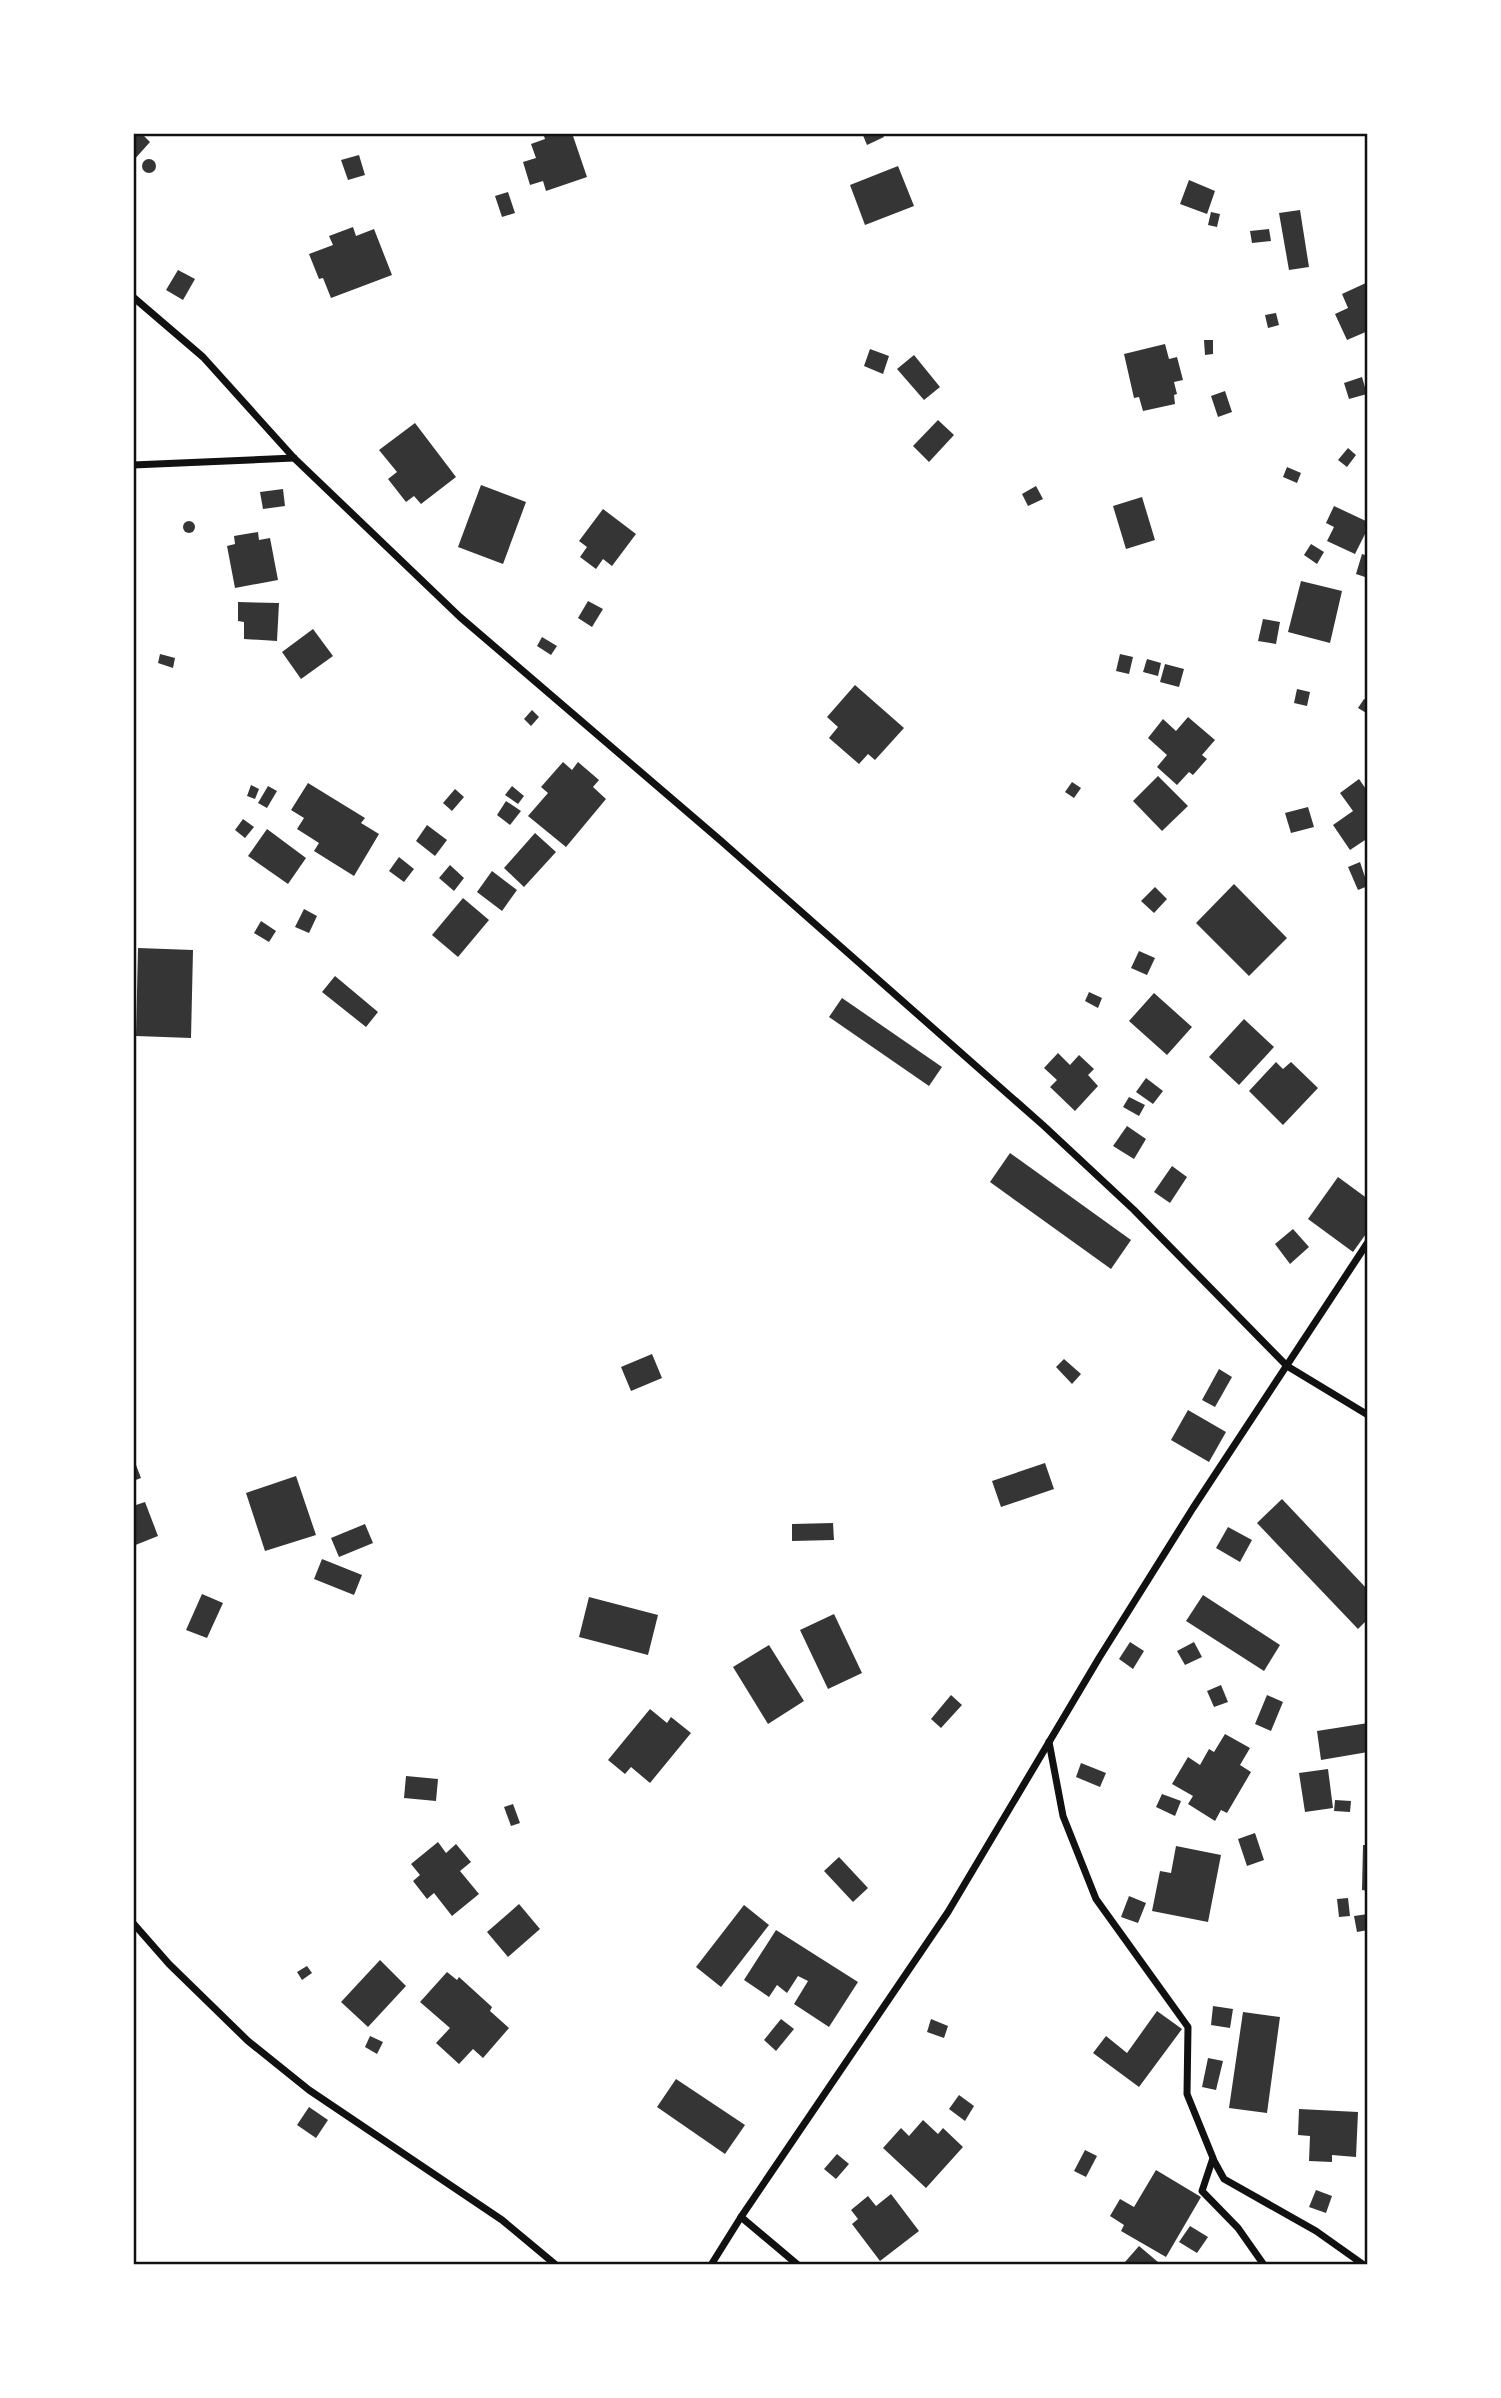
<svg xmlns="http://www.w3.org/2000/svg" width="1501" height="2398" font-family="'Noto Serif',serif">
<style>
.building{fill:#353535}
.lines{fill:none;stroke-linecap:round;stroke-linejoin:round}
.minor{stroke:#111;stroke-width:7}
.neatline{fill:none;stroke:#111;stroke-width:2.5}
</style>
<rect width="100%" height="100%" fill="#fff"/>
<g class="building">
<polygon points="133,133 141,133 150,142 133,161"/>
<polygon points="543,133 572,133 587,177 546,191 543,181 530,185 523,162 536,158 531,144 545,139"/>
<polygon points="862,133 882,133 884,137 867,145"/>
<polygon points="359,155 365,175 348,180 341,160"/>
<circle cx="149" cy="166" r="7"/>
<polygon points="898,166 914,206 865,225 850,185"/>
<polygon points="1189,180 1215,191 1207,214 1180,204"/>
<polygon points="508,192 515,213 502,217 495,196"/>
<polygon points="1300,210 1309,267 1289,270 1279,213"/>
<polygon points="1211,212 1220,214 1217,227 1208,225"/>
<polygon points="353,227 356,236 374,229 392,275 331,298 323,278 319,279 309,254 333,245 329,236"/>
<polygon points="1269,229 1271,241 1252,243 1250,231"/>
<polygon points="178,270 195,279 183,300 166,290"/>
<polygon points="1368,282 1368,331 1347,340 1335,314 1348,308 1342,294"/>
<polygon points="1276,313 1279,325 1268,328 1265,315"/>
<polygon points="1204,340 1213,340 1213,354 1205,355"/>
<polygon points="1165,344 1169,359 1177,357 1183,380 1174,382 1177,394 1174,395 1175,404 1143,411 1139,397 1134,398 1124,354"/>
<polygon points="870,349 889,356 883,374 864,366"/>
<polygon points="914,355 940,387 924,400 897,369"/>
<polygon points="1362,377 1367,394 1349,399 1344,383"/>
<polygon points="1225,391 1232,412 1218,417 1211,396"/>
<polygon points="938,420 954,435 929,462 913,446"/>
<polygon points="415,423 456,477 421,504 414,496 406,502 388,479 397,472 379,450"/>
<polygon points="1348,448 1356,455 1347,467 1338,460"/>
<polygon points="1287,467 1301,473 1297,483 1283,477"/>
<polygon points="481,485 526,502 503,564 458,547"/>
<polygon points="1036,486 1043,499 1028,506 1022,494"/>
<polygon points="283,489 285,506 263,509 260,492"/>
<polygon points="1142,497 1155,540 1126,549 1113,506"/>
<polygon points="1334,506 1368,522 1368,528 1355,554 1327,541 1334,527 1326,523"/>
<polygon points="603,509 636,534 612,566 603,559 596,569 580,557 587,547 579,541"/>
<circle cx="189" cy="527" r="6"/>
<polygon points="258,532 259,540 270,538 278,580 235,588 227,546 235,544 234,536"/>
<polygon points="1311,544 1324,552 1317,564 1304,555"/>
<polygon points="1362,554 1368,556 1368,578 1356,574"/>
<polygon points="1301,581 1342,591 1330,643 1288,632"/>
<polygon points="588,601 603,609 592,627 578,618"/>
<polygon points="238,602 279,603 277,641 244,639 244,622 238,621"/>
<polygon points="1263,619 1280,622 1276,644 1258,641"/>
<polygon points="313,629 333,656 301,679 282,652"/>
<polygon points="542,637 557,646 551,655 537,646"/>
<polygon points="160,654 175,658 173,668 158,663"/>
<polygon points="1120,654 1133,657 1129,674 1116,671"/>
<polygon points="1147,659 1161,663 1158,676 1143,672"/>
<polygon points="1165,664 1184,669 1179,687 1160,682"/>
<polygon points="855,685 904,728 875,760 868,754 859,764 829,738 838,727 827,717"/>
<polygon points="1297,689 1310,692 1307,706 1294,703"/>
<polygon points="1364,699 1368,701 1368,714 1358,708"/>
<polygon points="532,710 539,717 531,726 524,719"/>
<polygon points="1188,717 1215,740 1202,755 1207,759 1193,775 1189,772 1177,785 1157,767 1167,755 1148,738 1163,719 1176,731"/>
<polygon points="563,762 572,770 578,762 599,780 593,787 606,799 566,847 528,816 548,793 541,787"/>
<polygon points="1158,776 1188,806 1162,831 1133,801"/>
<polygon points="1359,779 1368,792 1368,838 1350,850 1333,825 1353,811 1340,793"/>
<polygon points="1072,782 1081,788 1074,798 1065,792"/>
<polygon points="308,783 365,818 361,823 379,834 354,876 314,851 319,843 297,829 304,818 291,810"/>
<polygon points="251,785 259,789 255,799 247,796"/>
<polygon points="268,786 277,791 267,808 258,803"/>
<polygon points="512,786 524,796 518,804 505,795"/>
<polygon points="455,789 464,797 452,811 443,803"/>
<polygon points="506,801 521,811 510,825 497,815"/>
<polygon points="1308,807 1314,827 1291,833 1285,813"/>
<polygon points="243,819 254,827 245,838 235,830"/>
<polygon points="427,825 447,840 435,856 416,841"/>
<polygon points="267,829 306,858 288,884 248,856"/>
<polygon points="535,833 556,852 524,887 504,868"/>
<polygon points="399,857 414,869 404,882 389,871"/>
<polygon points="1360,862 1368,886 1358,890 1348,867"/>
<polygon points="450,865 464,878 454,891 439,878"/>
<polygon points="492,871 517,890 502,911 477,892"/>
<polygon points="1234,884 1287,938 1249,976 1196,923"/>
<polygon points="1155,887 1167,899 1154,913 1141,901"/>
<polygon points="463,898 489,920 458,957 432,935"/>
<polygon points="304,909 317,916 309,933 295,927"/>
<polygon points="261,921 276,931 269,942 254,933"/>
<polygon points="138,948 193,950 191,1038 136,1036"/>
<polygon points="1139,951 1155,958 1147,975 1131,968"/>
<polygon points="335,976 378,1012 366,1027 322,992"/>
<polygon points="1089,992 1102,998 1098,1008 1085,1001"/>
<polygon points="1154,993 1192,1027 1167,1055 1129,1021"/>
<polygon points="842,998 942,1067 929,1086 829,1017"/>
<polygon points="1244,1019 1274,1047 1239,1085 1209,1057"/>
<polygon points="1058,1053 1070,1065 1079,1055 1094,1069 1088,1075 1098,1086 1075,1111 1050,1087 1057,1080 1044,1068"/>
<polygon points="1276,1062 1283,1069 1291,1062 1318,1088 1283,1125 1249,1091"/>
<polygon points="1146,1078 1163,1091 1153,1104 1136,1092"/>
<polygon points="1129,1097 1145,1105 1139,1116 1123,1107"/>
<polygon points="1127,1126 1146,1139 1134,1159 1113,1146"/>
<polygon points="1010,1153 1131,1240 1111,1269 990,1182"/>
<polygon points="1172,1166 1187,1177 1170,1203 1154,1192"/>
<polygon points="1338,1177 1368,1199 1368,1231 1353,1252 1308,1219"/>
<polygon points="1293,1229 1309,1247 1290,1264 1275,1244"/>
<polygon points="652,1354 662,1378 631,1391 621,1367"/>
<polygon points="1064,1359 1081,1374 1072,1384 1056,1367"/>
<polygon points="1219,1369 1232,1377 1215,1407 1202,1400"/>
<polygon points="1188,1410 1226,1432 1209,1462 1171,1440"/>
<polygon points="133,1457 141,1478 133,1481"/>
<polygon points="1045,1463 1054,1489 1001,1507 992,1481"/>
<polygon points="296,1476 316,1535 265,1551 246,1493"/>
<polygon points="1282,1499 1368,1590 1368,1619 1358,1629 1257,1523"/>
<polygon points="145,1502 158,1536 133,1546 133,1506"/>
<polygon points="833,1523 834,1540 792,1541 792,1524"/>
<polygon points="365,1524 373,1543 339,1557 331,1538"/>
<polygon points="1228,1527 1252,1540 1240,1562 1216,1548"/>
<polygon points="322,1559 362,1575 354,1595 314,1579"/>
<polygon points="202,1594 223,1603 207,1638 186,1630"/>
<polygon points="1203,1595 1280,1645 1264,1671 1186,1621"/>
<polygon points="589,1597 658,1615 648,1655 579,1637"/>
<polygon points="834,1614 862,1673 828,1689 800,1630"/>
<polygon points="1130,1642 1144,1651 1133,1669 1119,1659"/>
<polygon points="1194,1642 1202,1657 1185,1665 1177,1651"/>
<polygon points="769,1645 804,1701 768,1724 733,1667"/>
<polygon points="1221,1685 1228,1702 1214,1707 1207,1691"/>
<polygon points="951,1695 962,1705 941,1728 931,1719"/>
<polygon points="1267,1695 1283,1702 1271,1731 1255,1724"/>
<polygon points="650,1709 667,1723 671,1717 691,1733 650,1783 631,1767 625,1774 608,1760"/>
<polygon points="1368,1723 1368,1752 1321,1760 1317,1731"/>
<polygon points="1225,1734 1250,1748 1240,1765 1251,1772 1227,1813 1221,1810 1215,1821 1188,1804 1193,1796 1172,1784 1188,1757 1200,1765 1209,1749 1214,1752"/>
<polygon points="1081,1763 1106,1773 1100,1787 1076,1777"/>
<polygon points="1328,1769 1333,1808 1305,1812 1299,1773"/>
<polygon points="406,1776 438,1779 436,1801 404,1798"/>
<polygon points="1162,1794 1181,1801 1175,1816 1156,1807"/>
<polygon points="1335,1800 1351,1801 1350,1812 1334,1811"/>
<polygon points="513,1804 520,1823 511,1826 504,1807"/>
<polygon points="1255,1833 1264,1860 1247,1866 1238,1839"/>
<polygon points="438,1842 446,1853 456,1844 471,1862 460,1871 479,1894 452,1916 434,1893 427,1899 413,1881 420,1875 411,1864"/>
<polygon points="1363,1845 1368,1845 1368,1891 1362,1890"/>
<polygon points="1176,1846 1221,1855 1208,1922 1152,1911 1160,1871 1171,1873"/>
<polygon points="839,1857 868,1888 853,1902 824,1871"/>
<polygon points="1129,1896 1146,1903 1138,1923 1121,1917"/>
<polygon points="1348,1898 1350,1916 1339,1917 1337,1899"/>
<polygon points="519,1904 540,1929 508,1957 487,1932"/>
<polygon points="744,1905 769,1925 721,1987 696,1967"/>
<polygon points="1368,1914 1368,1930 1357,1932 1354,1916"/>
<polygon points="776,1930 858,1982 829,2027 794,2004 808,1981 798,1976 787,1993 777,1985 769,1997 744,1980"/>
<polygon points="380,1960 406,1986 368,2027 341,2002"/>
<polygon points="307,1966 312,1973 302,1980 297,1972"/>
<polygon points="447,1972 457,1980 459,1977 492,2007 490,2011 509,2028 483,2058 473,2049 459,2064 436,2043 450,2028 420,2002"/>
<polygon points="1213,2006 1233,2009 1230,2028 1211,2025"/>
<polygon points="1157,2011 1182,2029 1139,2087 1093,2053 1106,2036 1127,2053"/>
<polygon points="1243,2012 1280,2017 1267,2113 1229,2108"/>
<polygon points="781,2019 794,2029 776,2051 764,2040"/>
<polygon points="931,2019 948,2026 944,2038 927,2032"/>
<polygon points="370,2036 383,2042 377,2054 365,2047"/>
<polygon points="1208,2058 1223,2061 1216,2090 1202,2087"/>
<polygon points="676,2079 745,2125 725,2154 657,2107"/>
<polygon points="959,2095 974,2106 965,2121 949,2109"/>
<polygon points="309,2107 328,2120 316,2138 297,2125"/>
<polygon points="1299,2109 1358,2112 1356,2157 1332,2155 1332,2162 1309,2161 1310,2136 1298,2135"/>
<polygon points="923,2120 938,2134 943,2128 963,2147 926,2188 883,2148 901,2128 909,2136"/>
<polygon points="1085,2150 1097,2156 1086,2177 1074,2171"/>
<polygon points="837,2154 849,2164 836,2179 824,2169"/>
<polygon points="1156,2170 1201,2197 1166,2257 1121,2231 1124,2225 1110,2216 1120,2199 1134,2207"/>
<polygon points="1316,2190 1332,2196 1326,2213 1309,2207"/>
<polygon points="891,2194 919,2231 880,2261 852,2224 858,2219 851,2210 868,2196 876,2206"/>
<polygon points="1190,2226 1208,2237 1197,2253 1179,2242"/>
<polygon points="1139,2246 1158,2262 1156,2265 1128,2265 1125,2262"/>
</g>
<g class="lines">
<g class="minor">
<polyline points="133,297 203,357 294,458 460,617 720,840 1044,1126 1134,1210 1287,1366 1368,1415"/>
<polyline points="133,465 294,458"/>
<polyline points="1049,1742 1063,1816 1096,1899 1188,2027 1187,2094 1213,2158 1202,2191 1238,2228 1264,2265"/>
<polyline points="133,1923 169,1964 248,2041 309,2090 502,2220 556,2265"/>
<polyline points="1213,2159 1224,2179 1316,2231 1364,2265"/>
<polyline points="741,2217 798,2265"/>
<polyline points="711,2265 741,2217 948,1912 1099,1658 1193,1508 1368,1242"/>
</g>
</g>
<rect width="1501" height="2398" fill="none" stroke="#ffffff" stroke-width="270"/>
<rect x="135" y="135" width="1231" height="2128" class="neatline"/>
</svg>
